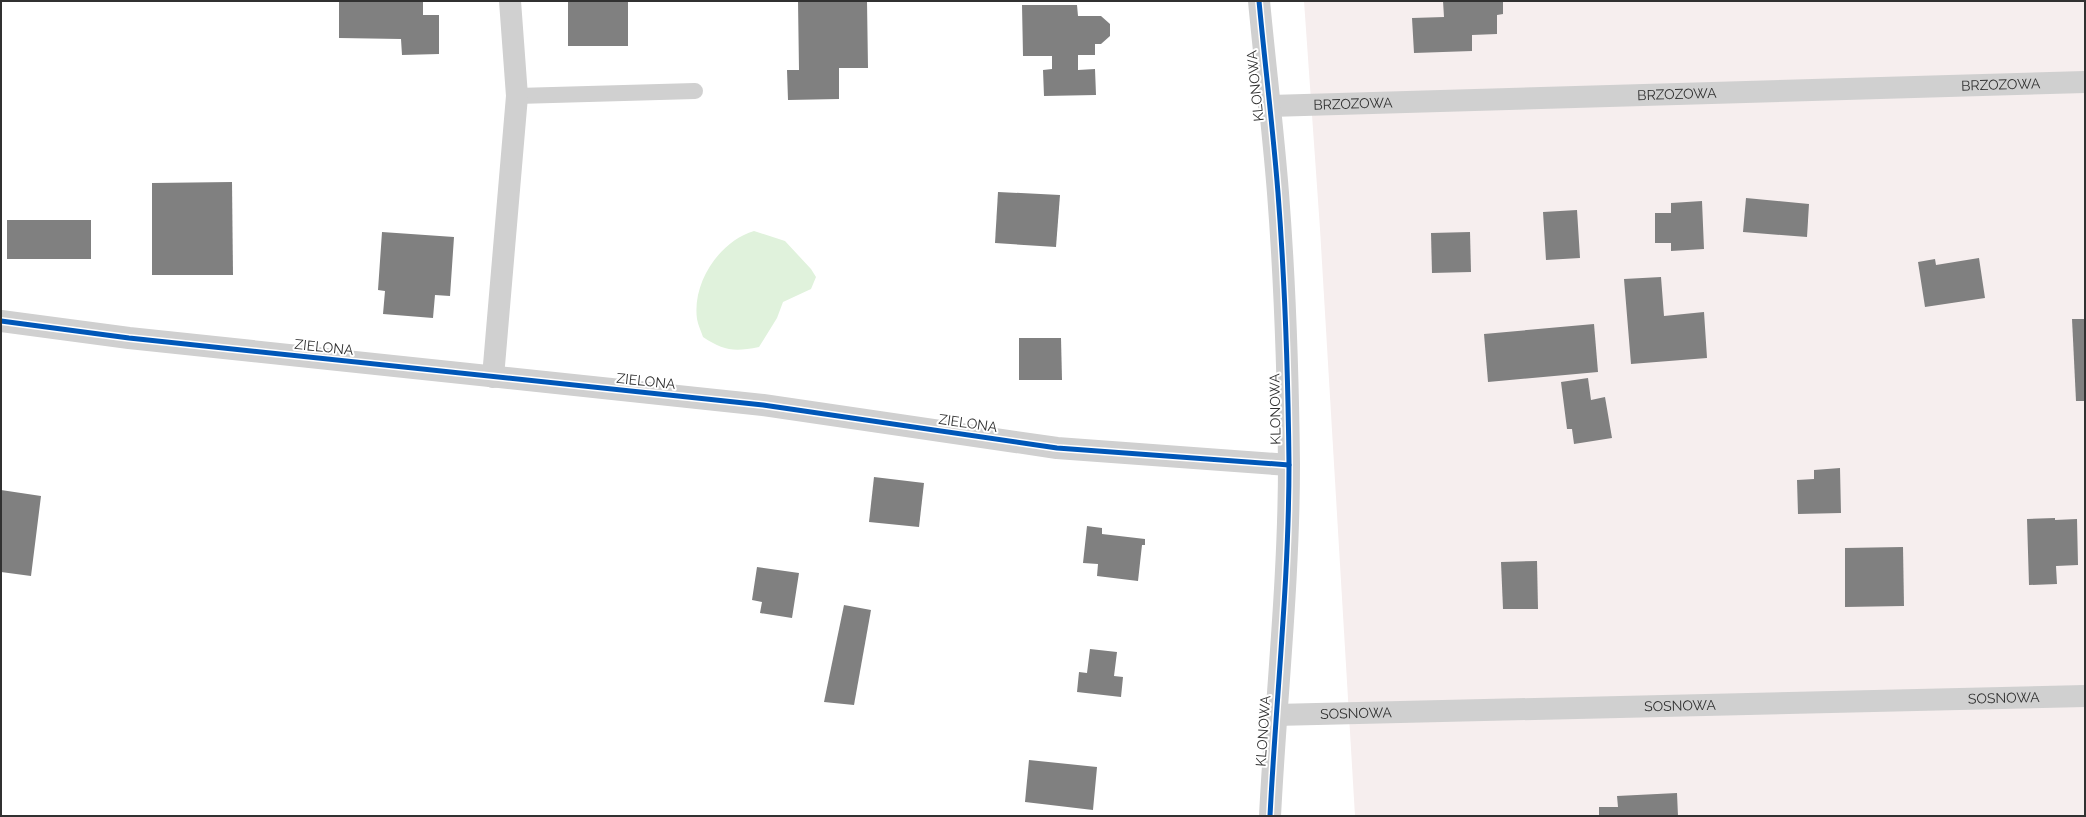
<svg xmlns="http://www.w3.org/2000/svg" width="2086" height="817" font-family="Raleway,sans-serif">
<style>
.green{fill:#f6eeee}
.water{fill:#e0f2dc}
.building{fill:#808080}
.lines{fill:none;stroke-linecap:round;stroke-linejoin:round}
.service{stroke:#d0d0d0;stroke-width:16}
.minor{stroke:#d0d0d0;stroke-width:22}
.tertiary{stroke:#d0d0d0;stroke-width:22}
.cycleway-casing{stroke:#fff;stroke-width:8}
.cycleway{stroke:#0057b8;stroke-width:5}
.labels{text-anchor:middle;stroke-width:4;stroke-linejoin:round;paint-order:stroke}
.street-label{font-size:14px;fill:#313131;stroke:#fff}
</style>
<rect width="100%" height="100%" fill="#fff"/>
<polygon class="green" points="1304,1 2085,1 2085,816 1355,816 1320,229"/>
<path class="water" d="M754 231 785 241 811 269 816 277 811 289 783 302 777 318 759 347C734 352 724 351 703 337 701 331 698 325 697 319 692 282 720 241 754 231Z"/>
<g class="building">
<polygon points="339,1 423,1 423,15 439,15 439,54 402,55 401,39 339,38"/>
<rect x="568" y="1" width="60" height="45"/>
<polygon points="798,1 867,1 868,68 839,68 839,99 788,100 787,70 799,70"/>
<polygon points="1443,1 1503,1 1503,14 1497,15 1497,34 1472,35 1472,51 1414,53 1412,18 1444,17"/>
<polygon points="1022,5 1077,5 1078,16 1101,16 1110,24 1110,36 1101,44 1095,44 1095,55 1078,55 1078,70 1095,69 1096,95 1044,96 1043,70 1052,69 1052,56 1023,56"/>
<polygon points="232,182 233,275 152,275 152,183"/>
<polygon points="998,192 1060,195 1056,247 995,243"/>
<polygon points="1746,198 1809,204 1807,237 1743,232"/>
<polygon points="1702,201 1704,249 1671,251 1671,243 1655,243 1655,213 1671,213 1671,203"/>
<polygon points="1577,210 1580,258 1546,260 1543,212"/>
<rect x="7" y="220" width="84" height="39"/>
<polygon points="382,232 454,237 450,296 435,295 433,318 383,314 385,291 378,290"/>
<polygon points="1470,232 1471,272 1432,273 1431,233"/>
<polygon points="1979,258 1985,298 1925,307 1918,262 1935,259 1936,265"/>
<polygon points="1661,277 1664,316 1704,312 1707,358 1631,364 1624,279"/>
<polygon points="2072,319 2085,319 2085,401 2076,401"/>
<polygon points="1594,324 1598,372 1488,382 1484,334"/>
<polygon points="1019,338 1061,338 1062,380 1019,380"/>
<polygon points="1588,378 1591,400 1605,397 1612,438 1574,444 1572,429 1567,429 1561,382"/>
<polygon points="1840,468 1841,513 1798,514 1797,480 1814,479 1814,470"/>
<polygon points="874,477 924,483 919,527 869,522"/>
<polygon points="1,490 41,496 31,576 1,572"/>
<polygon points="2055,518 2055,520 2077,519 2078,565 2056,566 2057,584 2029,585 2027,519"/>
<polygon points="1087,526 1102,528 1102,534 1145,539 1145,545 1142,545 1138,581 1097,576 1098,564 1083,563"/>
<polygon points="1903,547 1904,606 1845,607 1845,548"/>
<polygon points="1537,561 1538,609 1503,609 1501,562"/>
<polygon points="757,567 799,573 792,618 760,613 762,602 752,600"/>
<polygon points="844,605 871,610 854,705 824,702"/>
<polygon points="1090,649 1117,652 1114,676 1123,677 1121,697 1077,692 1079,672 1087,673"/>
<polygon points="1029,760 1097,767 1093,810 1025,802"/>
<polygon points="1677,793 1678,816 1599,816 1599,807 1618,807 1617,796"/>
</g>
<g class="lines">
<polyline class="service" points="517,96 695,91"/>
<g class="minor">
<path id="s1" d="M1269 106 2085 82"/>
<polyline points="1,321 129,338 763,405 1057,448 1289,465"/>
<polyline points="493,377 517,96 510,1"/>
<path id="s2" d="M1275 715 2085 696"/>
</g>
<path class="tertiary" d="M1259 1C1265 65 1273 129 1278 193 1285 283 1288 373 1289 464 1289 582 1276 698 1270 816"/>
<g class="cycleway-casing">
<g id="cycleway">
<path d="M1259 1C1265 65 1273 129 1278 193 1285 283 1288 373 1289 464 1289 582 1276 698 1270 816"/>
<polyline points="1,321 129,338 763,405 1057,448 1289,465"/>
</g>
</g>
<use href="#cycleway" class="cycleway"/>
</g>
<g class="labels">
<g class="street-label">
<text dy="5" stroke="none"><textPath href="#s1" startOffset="732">BRZOZOWA</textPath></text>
<text transform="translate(1255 86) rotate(-96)" y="5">KLONOWA</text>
<text dy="5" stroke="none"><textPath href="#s1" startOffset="408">BRZOZOWA</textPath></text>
<text dy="5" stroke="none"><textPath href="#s1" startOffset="84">BRZOZOWA</textPath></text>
<text transform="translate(324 347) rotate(6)" y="5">ZIELONA</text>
<text transform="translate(646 381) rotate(6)" y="5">ZIELONA</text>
<text transform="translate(1275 409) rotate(-91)" y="5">KLONOWA</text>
<text transform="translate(968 423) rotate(8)" y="5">ZIELONA</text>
<text dy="5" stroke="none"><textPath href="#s2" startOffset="729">SOSNOWA</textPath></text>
<text dy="5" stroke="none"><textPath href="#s2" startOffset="405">SOSNOWA</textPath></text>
<text dy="5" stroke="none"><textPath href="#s2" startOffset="81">SOSNOWA</textPath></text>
<text transform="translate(1263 731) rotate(-86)" y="5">KLONOWA</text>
</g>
</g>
<rect width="2086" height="817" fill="none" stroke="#313131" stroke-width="4"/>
</svg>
